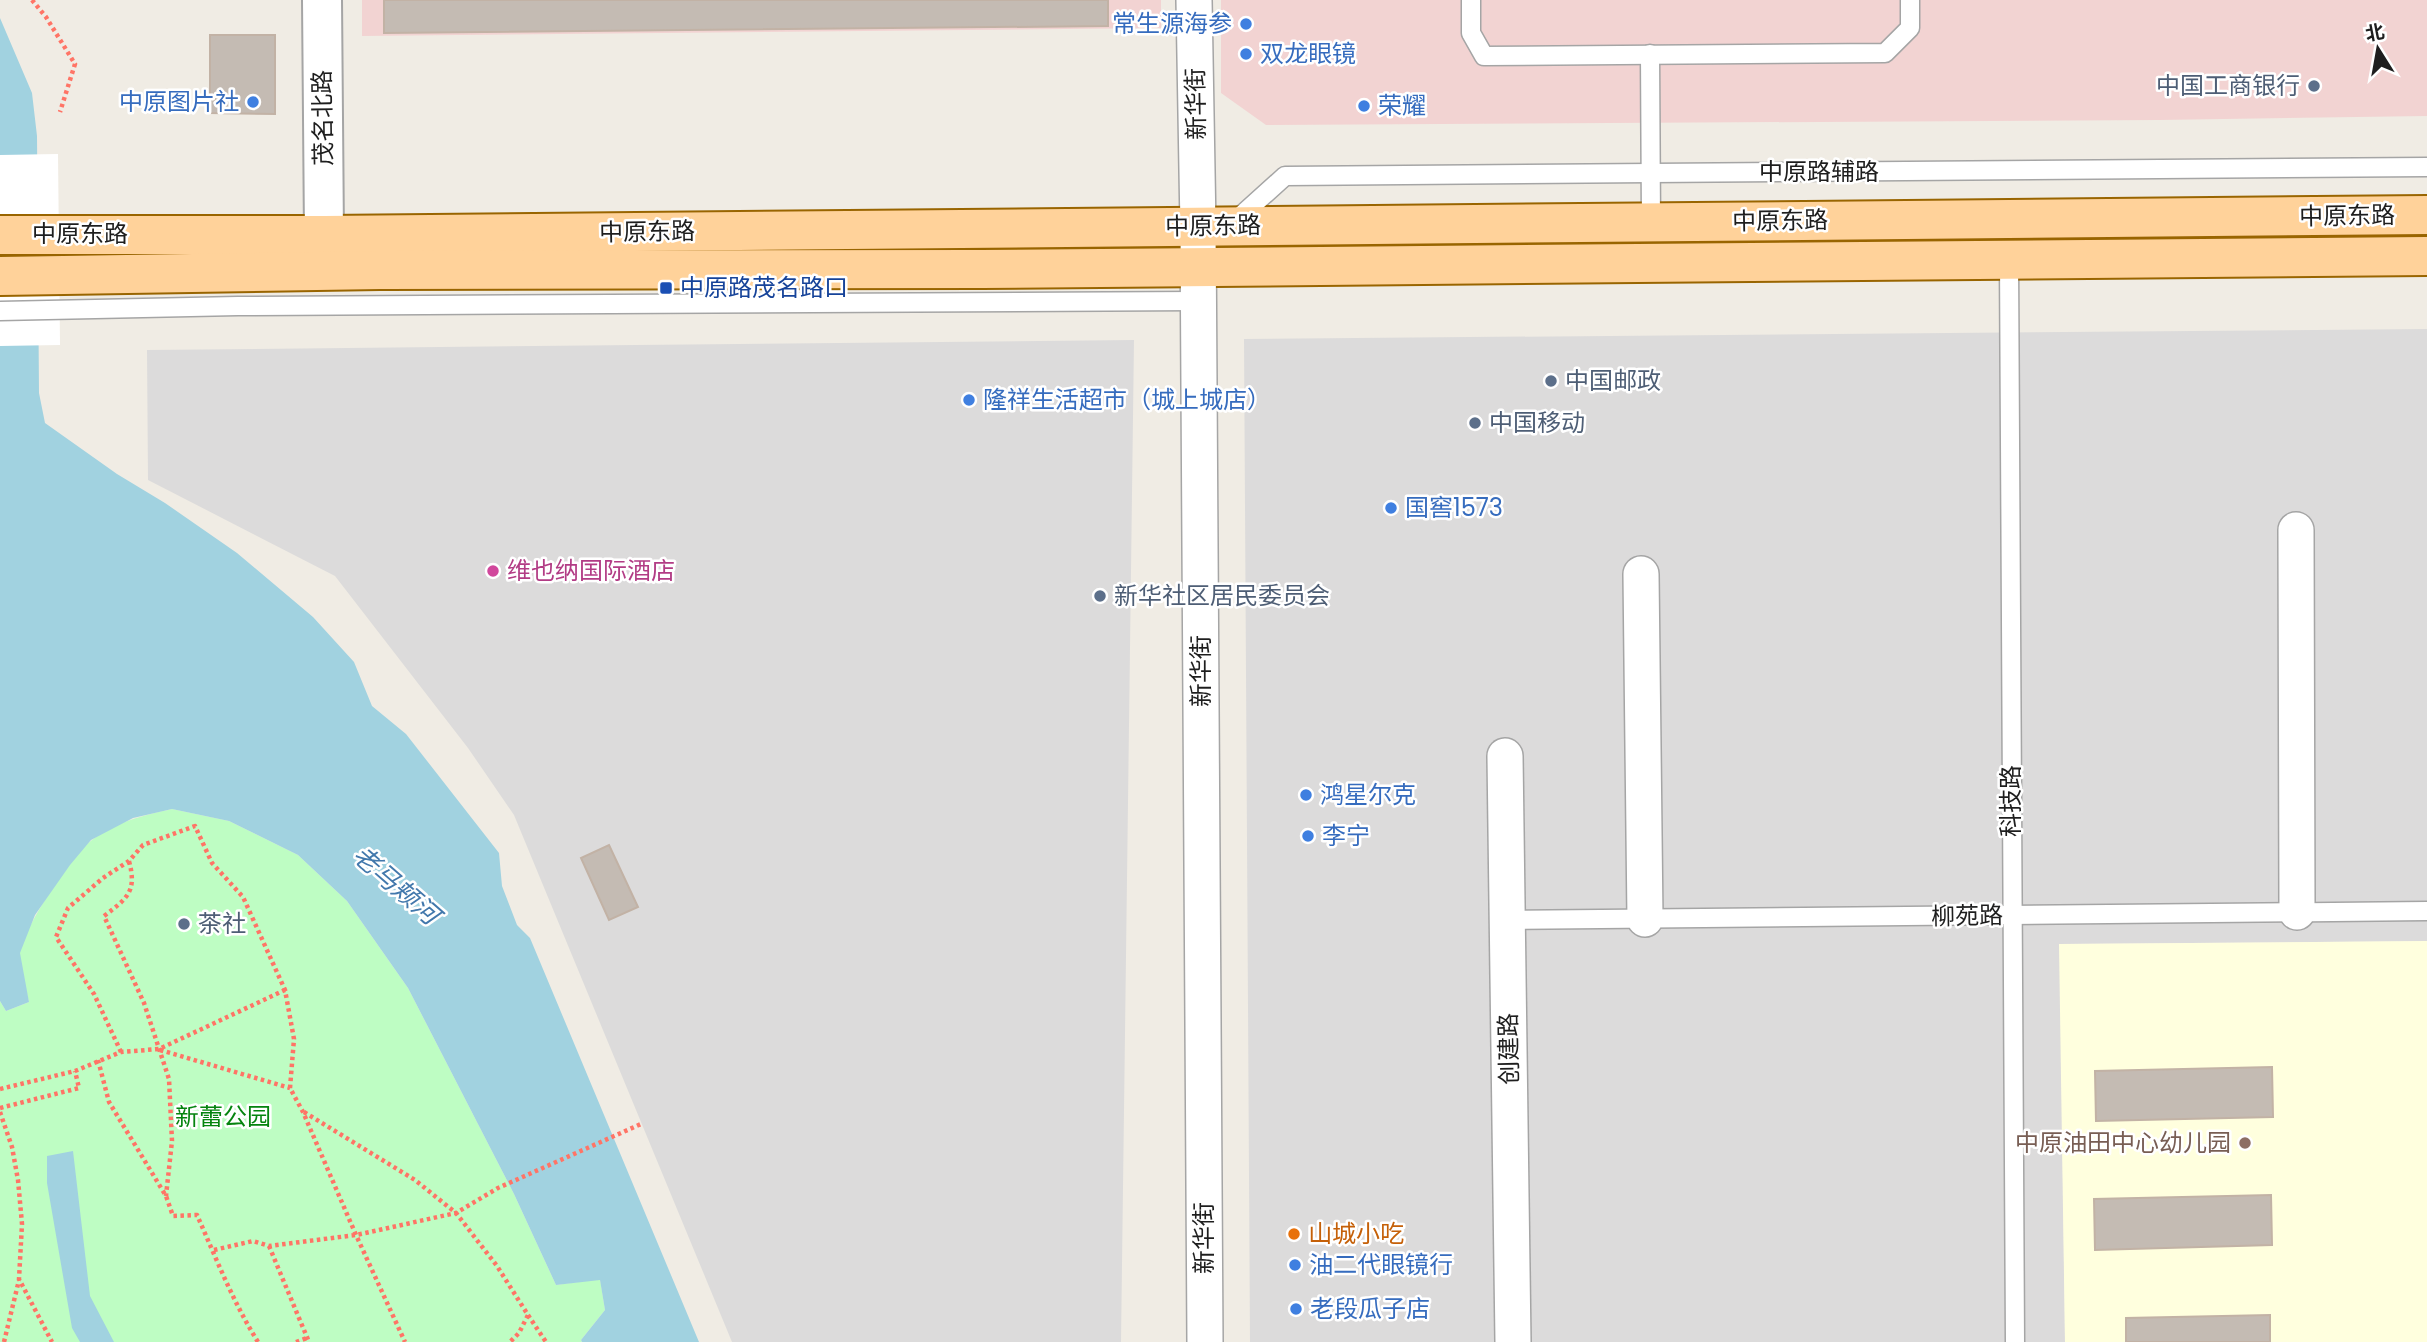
<svg xmlns="http://www.w3.org/2000/svg" width="2427" height="1342" font-family="Poppins,'Noto Sans SC',sans-serif">
<style>
.residential{fill:#dcdbdb}
.commercial{fill:#f2d3d2}
.education{fill:#ffffde}
.park{fill:#befdc3}
.water{fill:#a1d2e0}
.pier{fill:#fff}
.building{fill:#c4bbb3;stroke:#c2b2a5;stroke-width:2}
.lines{fill:none;stroke-linecap:round;stroke-linejoin:round}
.service-casing{stroke:#a5a5a5;stroke-width:21}
.minor-casing{stroke:#a5a5a5;stroke-width:38}
.tertiary-casing{stroke:#a5a5a5;stroke-width:42}
.primary-casing{stroke:#996500;stroke-width:42}
.path{stroke:#ff7466;stroke-width:4.5;stroke-dasharray:3.5 3.5;stroke-linecap:butt}
.service{stroke:#fff;stroke-width:18}
.minor{stroke:#fff;stroke-width:35}
.tertiary{stroke:#fff;stroke-width:38}
.primary{stroke:#ffd29a;stroke-width:38}
.shop-dot{fill:#3f7fe0;stroke:#fff;stroke-width:2.5}
.service-dot{fill:#5c6f8a;stroke:#fff;stroke-width:2.5}
.transit-dot{fill:#1a4fb4;stroke:#fff;stroke-width:2.5}
.hotel-dot{fill:#d1479c;stroke:#fff;stroke-width:2.5}
.education-dot{fill:#8d6e63;stroke:#fff;stroke-width:2.5}
.food-dot{fill:#e8710a;stroke:#fff;stroke-width:2.5}
.labels{text-anchor:middle;stroke-width:5;stroke-linejoin:round;paint-order:stroke}
.shop-label{font-size:24px;fill:#366cbe;stroke:#fff;text-anchor:start}
.service-label{font-size:24px;fill:#4e5e75;stroke:#fff;text-anchor:start}
.street-label{font-size:24px;fill:#1e1e1e;stroke:#fff}
.transit-label{font-size:24px;fill:#164399;stroke:#fff;text-anchor:start}
.hotel-label{font-size:24px;fill:#b23c85;stroke:#fff;text-anchor:start}
.park-label{font-size:24px;fill:#05840f;stroke:#fff}
.education-label{font-size:24px;fill:#785e54;stroke:#fff;text-anchor:end}
.food-label{font-size:24px;fill:#c56008;stroke:#fff;text-anchor:start}
.water-label{font-size:26px;font-style:italic;fill:#4278ac;stroke:#fff}
</style>
<rect width="100%" height="100%" fill="#f0ece4"/>
<g class="residential">
<polygon points="2427,329 2427,941 2060,944 2065,1342 1250,1342 1244,339"/>
<polygon points="1134,340 1121,1342 732,1342 514,815 468,748 335,576 148,480 147,350"/>
</g>
<g class="commercial">
<polygon points="362,0 1161,0 1161,28 362,36"/>
<polygon points="1221,0 2427,0 2427,116 2159,120 1266,125 1221,93"/>
</g>
<polygon class="education" points="2427,941 2427,1342 2065,1342 2059,944"/>
<path class="park" d="M172 809 229 821 298 855 347 901 408 988 514 1194 556 1285 600 1279 605 1310 581 1340 582 1342H0V1001L6 1011 29 1002C26 987 19 968 20 954 21 931 73 854 92 840 115 822 145 815 172 809Z"/>
<g class="water">
<polygon points="0,18 32,93 37,136 39,393 45,423 117,474 165,503 237,553 313,617 354,662 372,706 406,734 499,853 502,886 517,925 530,938 699,1342 582,1342 581,1340 605,1310 600,1280 556,1285 514,1194 408,988 347,901 298,855 229,821 172,809 133,818 91,840 70,865 35,915 20,953 29,1002 6,1011 0,1001"/>
<polygon points="73,1151 90,1296 114,1342 80,1342 72,1328 47,1183 47,1156"/>
</g>
<polygon class="pier" points="58,154 60,345 0,346 0,155"/>
<g class="building">
<polygon points="384,0 1108,0 1108,26 384,33"/>
<polygon points="210,35 275,35 275,114 210,113"/>
<polygon points="609,845 638,907 609,920 581,858"/>
<polygon points="2272,1067 2273,1117 2096,1121 2095,1071"/>
<polygon points="2271,1195 2272,1245 2095,1250 2094,1199"/>
<polygon points="2270,1315 2270,1342 2126,1342 2126,1318"/>
</g>
<g class="lines">
<g class="service-casing">
<g id="service">
<polyline points="1471,0 1471,33 1484,56 1885,53 1910,28 1910,0"/>
<polyline points="1650,54 1651,223"/>
<polyline points="1234,222 1285,176 2427,167"/>
<polyline points="2009,260 2015,1342"/>
<polyline points="0,311 238,306 1198,301"/>
<polyline points="1507,920 2427,911"/>
</g>
</g>
<g class="minor-casing">
<g id="minor">
<polyline points="1194,0 1198,227 1205,1342"/>
<polyline points="2296,530 2297,912"/>
<polyline points="1641,574 1645,919"/>
<polyline points="1505,756 1513,1342"/>
</g>
</g>
<g class="tertiary-casing">
<polyline id="tertiary" points="322,0 324,235"/>
</g>
<g class="primary-casing">
<g id="primary">
<polyline points="0,235 324,235 2427,215"/>
<polyline points="0,276 380,270 982,269 2427,256"/>
</g>
</g>
<g class="path">
<polyline points="32,0 46,17 75,64 60,112"/>
<path d="M129 861C137 891 128 898 104 916L144 1003 169 1079 172 1141 166 1196"/>
<polyline points="160,1050 290,1088"/>
<polyline points="121,1052 94,994 56,937 68,908 103,878 129,861 143,845 195,826 212,863 243,897 285,990 294,1039 290,1088 303,1112 356,1235 405,1342"/>
<path d="M98 1060 109 1102 166 1196 173 1216 197 1215C216 1258 233 1302 258 1342"/>
<polyline points="0,1089 75,1071 121,1052 159,1049 285,990"/>
<polyline points="0,1108 79,1088 75,1071"/>
<polyline points="0,1112 12,1147 18,1180 22,1224 19,1279 52,1342"/>
<polyline points="304,1112 415,1180 456,1213 497,1266 528,1315 519,1333 510,1342"/>
<polyline points="269,1246 309,1342"/>
<polyline points="214,1250 253,1241 269,1246 356,1235 456,1213 498,1188 641,1124"/>
<polyline points="528,1315 546,1342"/>
<polyline points="4,1342 19,1280"/>
<polyline points="296,1342 307,1338"/>
</g>
<use href="#service" class="service"/>
<use href="#minor" class="minor"/>
<use href="#tertiary" class="tertiary"/>
<use href="#primary" class="primary"/>
</g>
<g class="shop-dot">
<circle cx="1246" cy="24" r="7"/>
<circle cx="1246" cy="54" r="7"/>
<circle cx="253" cy="102" r="7"/>
<circle cx="1364" cy="106" r="7"/>
<circle cx="969" cy="400" r="7"/>
<circle cx="1391" cy="508" r="7"/>
<circle cx="1306" cy="795" r="7"/>
<circle cx="1308" cy="836" r="7"/>
<circle cx="1295" cy="1265" r="7"/>
<circle cx="1296" cy="1309" r="7"/>
</g>
<g class="service-dot">
<circle cx="2314" cy="86" r="7"/>
<circle cx="1551" cy="381" r="7"/>
<circle cx="1475" cy="423" r="7"/>
<circle cx="1100" cy="596" r="7"/>
<circle cx="184" cy="924" r="7"/>
</g>
<rect class="transit-dot" x="659" y="281" width="14" height="14" rx="3.5"/>
<circle class="hotel-dot" cx="493" cy="571" r="7"/>
<circle class="education-dot" cx="2245" cy="1143" r="7"/>
<circle class="food-dot" cx="1294" cy="1234" r="7"/>
<g class="labels">
<g class="shop-label">
<text x="1232" y="32" text-anchor="end">常生源海参</text>
<text x="1260" y="62">双龙眼镜</text>
<text x="239" y="110" text-anchor="end">中原图片社</text>
<text x="1378" y="114">荣耀</text>
<text x="983" y="408">隆祥生活超市（城上城店）</text>
<text x="1405" y="516">国窖1573</text>
<text x="1320" y="803">鸿星尔克</text>
<text x="1322" y="844">李宁</text>
<text x="1309" y="1273">油二代眼镜行</text>
<text x="1310" y="1317">老段瓜子店</text>
</g>
<g class="service-label">
<text x="2300" y="94" text-anchor="end">中国工商银行</text>
<text x="1565" y="389">中国邮政</text>
<text x="1489" y="431">中国移动</text>
<text x="1114" y="604">新华社区居民委员会</text>
<text x="198" y="932">茶社</text>
</g>
<g class="street-label">
<text transform="translate(1196 104) rotate(-91)" y="8">新华街</text>
<text transform="translate(323 118) rotate(-91)" y="8">茂名北路</text>
<text x="1819" y="180">中原路辅路</text>
<text transform="translate(2347 216) rotate(-1)" y="8">中原东路</text>
<text transform="translate(1780 221) rotate(-1)" y="8">中原东路</text>
<text transform="translate(1213 226) rotate(-1)" y="8">中原东路</text>
<text transform="translate(647 232) rotate(-1)" y="8">中原东路</text>
<text x="80" y="242">中原东路</text>
<text transform="translate(1201 671) rotate(-90)" y="8">新华街</text>
<text transform="translate(2011 801) rotate(-90)" y="8">科技路</text>
<text transform="translate(1967 916) rotate(-1)" y="8">柳苑路</text>
<text transform="translate(1509 1049) rotate(-91)" y="8">创建路</text>
<text transform="translate(1204 1238) rotate(-90)" y="8">新华街</text>
</g>
<g class="transit-label">
<text x="680" y="296">中原路茂名路口</text>
</g>
<g class="hotel-label">
<text x="507" y="579">维也纳国际酒店</text>
</g>
<g class="park-label">
<text x="223" y="1125">新蕾公园</text>
</g>
<g class="education-label">
<text x="2231" y="1151">中原油田中心幼儿园</text>
</g>
<g class="food-label">
<text x="1308" y="1242">山城小吃</text>
</g>
<g class="water-label">
<text transform="translate(396 885) rotate(41)" y="9">老马颊河</text>
</g>
</g>
<g transform="translate(2378 49) rotate(349)" stroke="#ffffff" stroke-width="5" paint-order="stroke">
<path d="M0-5L12 26L0 18L-12 26Z" fill="#1e1e1e"/>
<text y="-10" font-size="19" font-weight="bold" text-anchor="middle" fill="#1e1e1e">北</text>
</g>
</svg>
